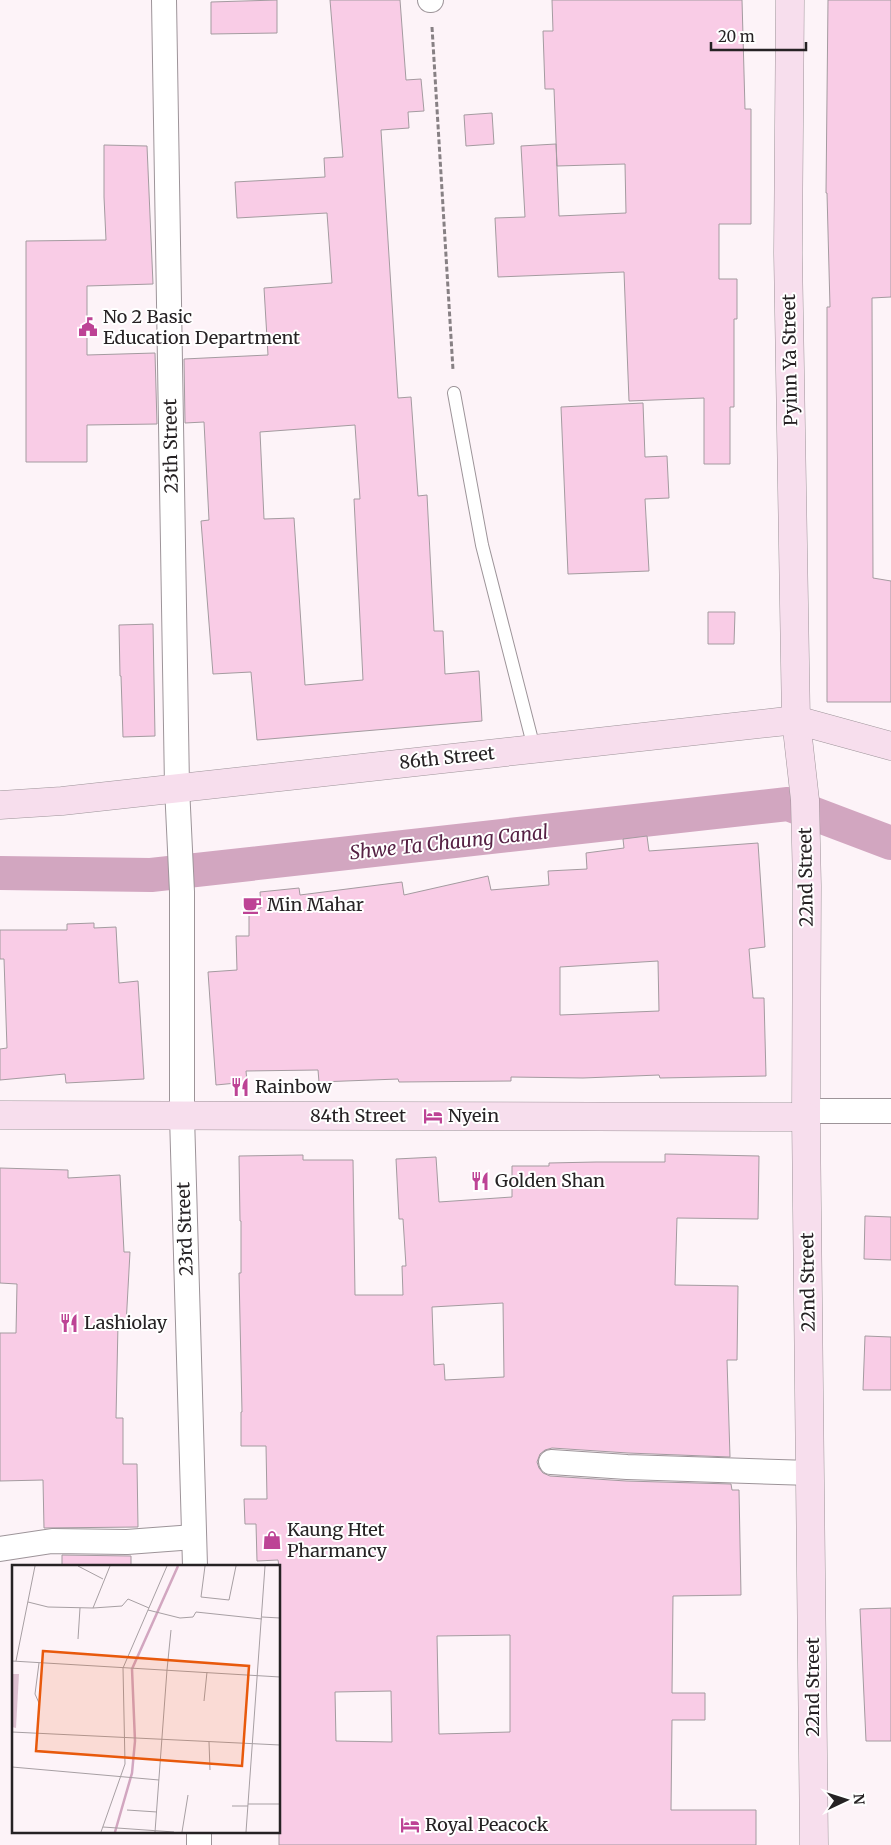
<svg xmlns="http://www.w3.org/2000/svg" width="891" height="1845" font-family="Merriweather,serif">
<style>
.lines{fill:none;stroke-linecap:round;stroke-linejoin:round}
.canal{stroke:#d2a6c0;stroke-width:34}
.building{fill:#f9cce6;stroke:#a49ba0;fill-rule:evenodd}
.lane-casing{stroke:#9d9499;stroke-width:14}
.street-casing{stroke:#9d9499;stroke-width:26}
.secondary-casing{stroke:#9d9499;stroke-width:29}
.path{stroke:#878084;stroke-width:3;stroke-dasharray:5 2.5;stroke-linecap:butt}
.lane{stroke:#fff;stroke-width:12}
.street{stroke:#fff;stroke-width:24}
.secondary{stroke:#f7deed;stroke-width:28}
.labels{text-anchor:middle;stroke-width:4;stroke-linejoin:round;paint-order:stroke}
.poi-label{font-size:18px;fill:#262224;stroke:#fff;text-anchor:start}
.street-label{font-size:18px;fill:#262224;stroke:#fff}
.water-label{font-size:19px;font-style:italic;fill:#562144;stroke:#fff}
.inset-river{fill:none;stroke:#d2a6c0;stroke-width:2.5}
.inset-road{fill:none;stroke:#a79fa3;stroke-width:1}
.view{fill:#e8590c;fill-opacity:0.15;stroke:#e8590c;stroke-width:2.5}
.inset-edge{fill:none;stroke:#262224;stroke-width:2.5}
</style>
<rect width="100%" height="100%" fill="#fdf3f8"/>
<g class="lines">
<polyline class="canal" points="0,873 151,875 788,804 891,843"/>
</g>
<g class="building">
<polygon points="277,0 277,33 211,34 211,2"/>
<path d="M330 0H400L406 80 421 79 424 111 408 112 409 128 381 130 398 398 411 397 418 496 427 495 434 631H443L445 674 479 671 482 721 257 740 251 672 213 674 201 521 209 520 204 422 185 423 184 359 268 355 264 288 332 283 327 213 237 218 235 182 325 177 324 158 343 157ZM355 425 360 499H354L363 680 305 685 294 518 264 519 260 432Z"/>
<polygon points="552,0 742,0 745,109 751,109 751,224 719,224 719,279 737,279 737,319 734,319 734,407 730,407 730,464 704,464 704,398 629,401 624,272 498,277 495,218 525,217 521,146 556,144 559,216 626,213 625,164 557,166 554,89 545,89 543,31 553,31"/>
<polygon points="828,0 891,0 891,297 872,298 873,578 891,581 891,702 827,702 827,307 830,307 827,193 826,193"/>
<polygon points="492,113 494,144 466,146 464,115"/>
<polygon points="104,145 147,146 153,284 87,286 87,355 155,353 157,424 87,425 87,462 26,462 26,241 106,240 104,197"/>
<polygon points="643,403 645,457 667,456 669,498 645,499 649,571 568,574 561,407"/>
<polygon points="708,612 735,612 734,644 708,644"/>
<polygon points="153,624 155,736 123,737 121,676 120,676 119,625"/>
<path d="M647 836 649 851 758 843 765 947 749 949 753 998H764L766 1076 660 1078 659 1075 583 1078 511 1077V1081L399 1082 398 1079 319 1082 318 1070 246 1071 247 1082 216 1085 208 972 237 970 236 936H249V909L261 908 260 892 299 888 300 895 402 882 404 895 488 876 491 890 549 885 548 871 587 869 586 853 624 848 623 839ZM658 961 659 1011 560 1015V967Z"/>
<polygon points="94,923 94,928 116,927 119,983 138,981 144,1079 66,1083 65,1074 0,1080 0,1049 7,1048 4,959 0,959 0,930 67,930 67,924"/>
<path d="M665 1154 759 1156 758 1219 677 1218 675 1285 738 1286 737 1360H727L730 1457 628 1453 552 1448 545 1450 540 1454 537 1462 539 1468 543 1473 550 1476 626 1481 731 1484 732 1490H739L741 1595 673 1596 672 1693H705V1720H672L671 1810H756V1845H279V1566L278 1560 257 1561 256 1524H245L244 1499H267L266 1446H241V1412H242L239 1273H241V1221H240L239 1156 303 1155V1160H353L355 1295H403L402 1266H406L403 1219H399L396 1159 436 1157 439 1202 512 1197V1166H549V1163L596 1162H665ZM503 1303 504 1377 445 1380 444 1364 434 1365 432 1307ZM510 1635V1732L439 1734 437 1636ZM391 1691 392 1742 336 1741 335 1692Z"/>
<polygon points="0,1168 68,1170 68,1178 120,1175 124,1252 130,1252 126,1325 118,1324 116,1418 123,1418 123,1464 137,1464 138,1527 44,1528 43,1480 0,1481 0,1333 16,1333 17,1284 0,1283"/>
<polygon points="865,1216 891,1217 891,1260 864,1259"/>
<polygon points="865,1336 891,1337 891,1390 863,1390"/>
<polygon points="62,1555 131,1556 131,1566 62,1566"/>
<polygon points="891,1608 891,1741 866,1741 860,1609"/>
</g>
<g class="lines">
<g class="lane-casing">
<polyline id="lane" points="454,393 482,545 534,748"/>
</g>
<g class="street-casing">
<g id="street">
<polyline points="164,0 177,787 182,892 182,1116 195,1566"/>
<polyline points="430,0 431,0"/>
<polyline points="806,1111 891,1111"/>
<polyline points="551,1462 627,1467 811,1473"/>
<polyline points="0,1549 52,1541 127,1542 194,1537"/>
<polyline points="199,1831 199,1845"/>
</g>
</g>
<g class="secondary-casing">
<g id="secondary">
<polyline points="790,0 788,253 796,720 805,800 807,886 806,1117 814,1845"/>
<polyline points="0,805 62,801 796,720 891,746"/>
<polyline points="0,1115 806,1117"/>
</g>
</g>
<polyline class="path" points="432,27 453,370"/>
<use href="#lane" class="lane"/>
<use href="#street" class="street"/>
<use href="#secondary" class="secondary"/>
</g>
<defs>
<g id="civic-bare" transform="scale(1.5)"><path d="M-.6-6.5H3V-4.5H.6V-3L4-1V1h2V6H-6V1h2V-1L-.6-3ZM-1.2 2.5V6h2.4V2.5Z" fill="#bd4395" stroke="#fff" stroke-width="2.5" paint-order="stroke"/></g>
<g id="cafe-bare" transform="scale(1.5)"><path d="M-5.5-4.5H6V0H3Q3 3.5 0 3.5H-2.5Q-5.5 3.5-5.5 0ZM3-3.2v2h1.7v-2ZM-6 4.5H4V6H-6Z" fill="#bd4395" stroke="#fff" stroke-width="2.5" paint-order="stroke"/></g>
<g id="restaurant-bare" transform="scale(1.5)"><path d="M-5-6h1v4h1v-4h1v4h1v-4h1v5L-1.5 .5V6h-2V.5L-5-1ZM5-6V6H3V1.5H1.5Q1.5-4 5-6Z" fill="#bd4395" stroke="#fff" stroke-width="2.5" paint-order="stroke"/></g>
<g id="hotel-bare" transform="scale(1.5)"><path d="M-6-4.5h1.5V1H6V5H4.5V3h-9V5H-6ZM-4 0a1.8 1.8 0 1 1 3.6 0ZM.5 0V-2.5h3Q6-2.5 6 0Z" fill="#bd4395" stroke="#fff" stroke-width="2.5" paint-order="stroke"/></g>
<g id="shop-bare" transform="scale(1.5)"><path d="M-5-2.5h2.3a2.7 3.5 0 0 1 5.4 0H5L5.5 6h-11ZM-1.5-2.5h3a1.5 2.3 0 0 0-3 0Z" fill="#bd4395" stroke="#fff" stroke-width="2.5" paint-order="stroke"/></g>
</defs>
<g fill-rule="evenodd">
<use href="#civic-bare" x="88" y="327"/>
<use href="#cafe-bare" x="252" y="905"/>
<use href="#restaurant-bare" x="240" y="1087"/>
<use href="#hotel-bare" x="433" y="1116"/>
<use href="#restaurant-bare" x="480" y="1181"/>
<use href="#restaurant-bare" x="69" y="1323"/>
<use href="#shop-bare" x="272" y="1540"/>
<use href="#hotel-bare" x="410" y="1825"/>
</g>
<g class="labels">
<g class="poi-label">
<text x="103" y="323">No 2 Basic<tspan x="103" dy="21">Education Department</tspan></text>
<text x="267" y="911">Min Mahar</text>
<text x="255" y="1093">Rainbow</text>
<text x="448" y="1122">Nyein</text>
<text x="495" y="1187">Golden Shan</text>
<text x="84" y="1329">Lashiolay</text>
<text x="287" y="1536">Kaung Htet<tspan x="287" dy="21">Pharmancy</tspan></text>
<text x="425" y="1831">Royal Peacock</text>
</g>
<g class="street-label">
<text transform="translate(790 360) rotate(-91)" y="6">Pyinn Ya Street</text>
<text transform="translate(171 446) rotate(-91)" y="6">23th Street</text>
<text transform="translate(447 758) rotate(-6)" y="6">86th Street</text>
<text transform="translate(806 877) rotate(-91)" y="6">22nd Street</text>
<text x="358" y="1122">84th Street</text>
<text transform="translate(185 1229) rotate(-92)" y="6">23rd Street</text>
<text transform="translate(808 1282) rotate(-91)" y="6">22nd Street</text>
<text transform="translate(813 1687) rotate(-90)" y="6">22nd Street</text>
</g>
<g class="water-label">
<text transform="translate(449 842) rotate(-6)" y="7">Shwe Ta Chaung Canal</text>
</g>
</g>
<g transform="translate(12 1565)">
<rect width="268" height="268" fill="#fdf3f8"/>
<path d="M0 109H7L4 163 0 162Z" fill="#dec1d1"/>
<path class="inset-river" d="M103 267 120 208 123 176 120 104 166 1"/>
<path class="inset-road" d="M66 1 91 14M193 1 189 32 217 35 224 1M16 37 36 42 81 43 98 1M81 43 110 41 116 34 137 43M136 45 168 53 181 52 184 47 250 54M250 52 268 53M66 74 68 43M0 96 268 112M4 96 23 1M27 98 23 129 27 138M155 105 159 65M192 136 195 107M0 167 268 180M197 177 198 205M0 202 147 215M236 239H268M220 241H236M115 245 145 247M91 262 162 267M89 267 113 199 111 103 155 1M143 267 155 105M170 267 176 230M234 267 253 1"/>
<path class="view" d="M31 86 237 101 230 201 24 186Z"/>
<rect width="268" height="268" class="inset-edge"/>
</g>
<g transform="translate(846 1800) rotate(86)" stroke="#ffffff" stroke-width="4" paint-order="stroke">
<path d="M0-4L9 19L0 12L-9 19Z" fill="#262224"/>
<text y="-8" font-size="14" font-weight="bold" text-anchor="middle" fill="#262224">N</text>
</g>
<path d="M711 42v8h95v-8" fill="none" stroke="#262224" stroke-width="2.5"/>
<text x="718" y="42" font-size="15" fill="#262224" stroke="#ffffff" stroke-width="4" paint-order="stroke">20 m</text>
</svg>
